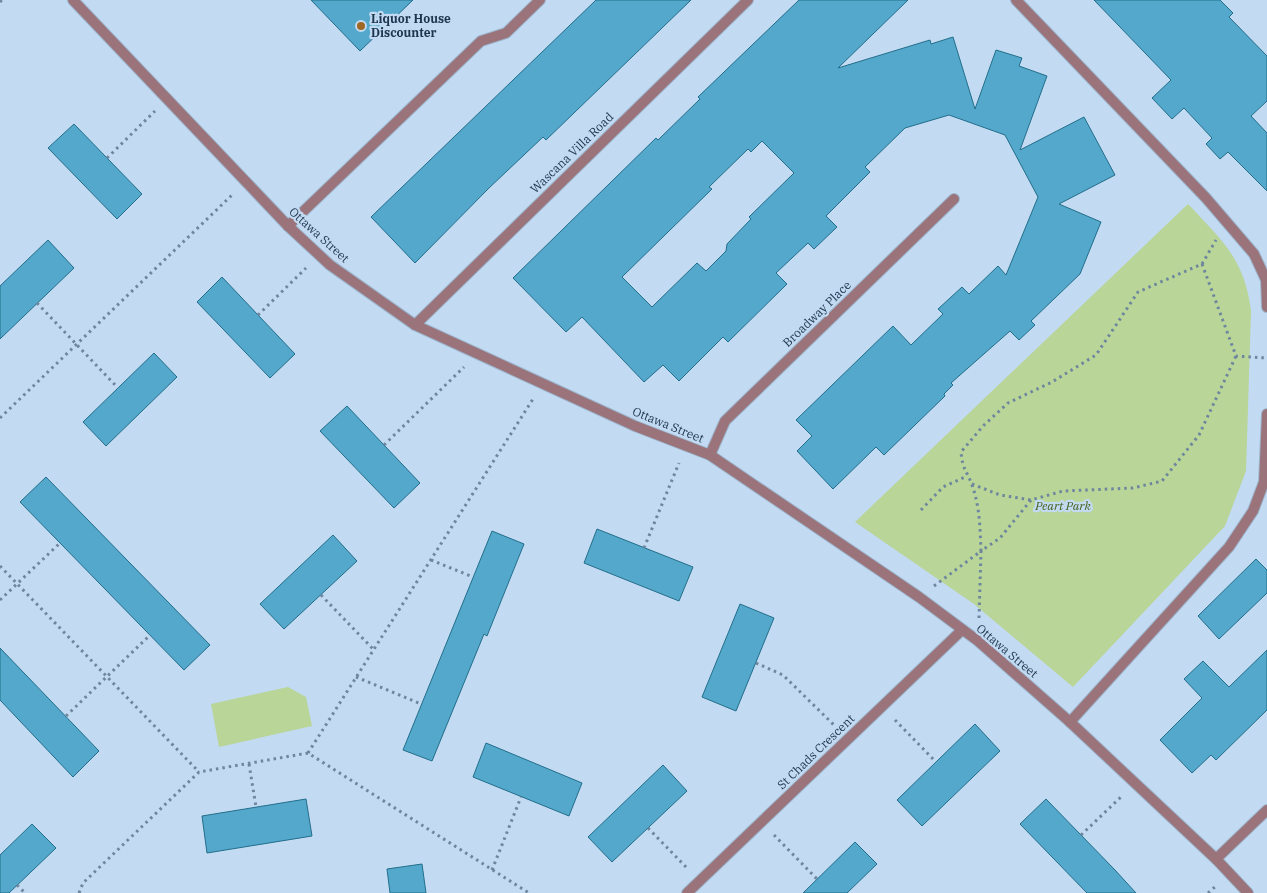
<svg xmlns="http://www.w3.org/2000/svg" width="1267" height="893" font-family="'IBM Plex Serif',serif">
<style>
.green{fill:#b9d597}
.building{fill:#54a8cb;stroke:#226e8b;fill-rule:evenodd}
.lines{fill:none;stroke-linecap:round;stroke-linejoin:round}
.service-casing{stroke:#9db6ce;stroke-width:12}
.minor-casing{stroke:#9db6ce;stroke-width:12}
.path{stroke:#6e879e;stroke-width:3;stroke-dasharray:2.5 4;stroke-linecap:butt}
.service{stroke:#9a747a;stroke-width:10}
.minor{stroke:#9a747a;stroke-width:10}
.poi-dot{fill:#9f6824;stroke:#c2daf2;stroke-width:2}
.labels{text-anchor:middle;stroke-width:4.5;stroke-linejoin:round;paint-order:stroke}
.poi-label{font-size:12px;font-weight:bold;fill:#1c364d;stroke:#c2daf2;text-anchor:start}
.street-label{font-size:12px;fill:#1c364d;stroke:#c2daf2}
.park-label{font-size:12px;font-style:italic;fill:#46601a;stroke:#c2daf2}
</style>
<rect width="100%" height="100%" fill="#c2daf2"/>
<g class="green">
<path d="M1188 204C1222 240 1245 260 1251 311L1246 471 1225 526 1073 687 974 604 855 522Z"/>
<polygon points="288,687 306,697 312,726 219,747 211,704"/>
</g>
<g class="building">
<polygon points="311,0 413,0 360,51"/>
<polygon points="596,0 691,0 546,140 543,137 489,188 415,263 371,217"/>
<path d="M799 0H908L838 68 930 40 931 44 953 37 975 109 996 50 1022 58 1019 66 1047 76 1020 150 1084 117 1115 175 1059 204 1101 222 1080 274 1031 321 1035 325 1019 340 1010 331 951 383 953 385 944 394 945 396 884 455 876 447 833 489 797 451 812 436 796 420 893 326 911 345 943 314 938 309 962 287 969 294 998 266 1006 275 1038 197 1005 135 949 115 905 128 865 167 870 172 826 216 837 227 814 249 808 243 776 273 787 284 728 342 723 337 679 381 663 365 644 382 582 317 566 332 513 278 656 138 658 140 700 99 698 97ZM762 141 794 173 749 217 751 219 727 244 726 251 706 271 697 263 652 307 622 277 712 189 709 187 748 149 751 152Z"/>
<polygon points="1094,0 1220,0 1233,13 1229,17 1267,56 1267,101 1251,116 1267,133 1267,191 1228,152 1220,159 1206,144 1212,138 1184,108 1172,119 1152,98 1171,80"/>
<polygon points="74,124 142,194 117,219 48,148"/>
<polygon points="48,240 74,268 0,339 0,286"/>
<polygon points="222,277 295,354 270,378 197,302"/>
<polygon points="154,353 177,377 106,446 83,422"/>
<polygon points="347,406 420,483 394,508 320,431"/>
<polygon points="46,477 210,645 184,670 20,502"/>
<polygon points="597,529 693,567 679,601 584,563"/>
<polygon points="492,531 524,544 487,636 484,634 432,761 403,750"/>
<polygon points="333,535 357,561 284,629 260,604"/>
<polygon points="1256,559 1267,570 1267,593 1219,639 1198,616"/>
<polygon points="740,604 774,618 736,711 702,697"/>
<polygon points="0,648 99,751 73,777 0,700"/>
<polygon points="1267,650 1267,710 1216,760 1211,755 1192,773 1160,740 1202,698 1184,679 1203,661 1229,687"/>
<polygon points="975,724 1000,751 922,826 897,800"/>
<polygon points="486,743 582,783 569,816 473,777"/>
<polygon points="663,765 687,791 612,862 588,837"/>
<polygon points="306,799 312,836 207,853 202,816"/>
<polygon points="1046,799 1115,870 1136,893 1087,893 1020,824"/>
<polygon points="32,824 56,848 9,893 0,893 0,855"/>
<polygon points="855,842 877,864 847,893 803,893"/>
<polygon points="422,864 426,893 390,893 387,869"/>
</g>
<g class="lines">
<g class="service-casing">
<g id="service">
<polyline points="1016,0 1206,198 1254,254 1266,280 1267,307"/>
<polyline points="288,226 481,41 506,33 540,0"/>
<polyline points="1070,722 1229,547 1253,511 1264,482 1267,414"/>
</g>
</g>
<g class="minor-casing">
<g id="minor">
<polyline points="73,0 288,226 330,265 415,325 635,426 710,455 919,597 978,641 1070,722 1216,859 1248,893"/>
<polyline points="415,325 748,0"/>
<polyline points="710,455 725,421 954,199"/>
<polyline points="1216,859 1267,810"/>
<polyline points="687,893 962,630"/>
</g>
</g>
<g class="path">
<polyline points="0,2 2,0"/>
<polyline points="107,158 155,111"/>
<polyline points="1202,264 1236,356 1267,358"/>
<polyline points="37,303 118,388"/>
<polyline points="258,315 306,268"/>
<polyline points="0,418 232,195"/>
<polyline points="384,445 464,367"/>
<polyline points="972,484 1000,495 1031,500 1063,491 1133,488 1162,481 1199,435 1236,356"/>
<polyline points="921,510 943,487 967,476"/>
<polyline points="644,548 679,463"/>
<polyline points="431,560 473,577"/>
<polyline points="0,566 199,772"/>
<path d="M934 586 981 551C980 529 980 507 972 485 966 469 963 471 961 452L983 426 1008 403 1052 382 1096 355 1138 292 1202 264 1216 240"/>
<polyline points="321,595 373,649"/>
<polyline points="0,600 60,543"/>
<polyline points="979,618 981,551 1000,538 1031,500"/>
<polyline points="756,663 783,675 835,726"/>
<polyline points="356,677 421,704"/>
<polyline points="66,716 150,635"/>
<polyline points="895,720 936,762"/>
<polyline points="308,753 533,399"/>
<polyline points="249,764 256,807"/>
<polyline points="648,828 687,868"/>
<polyline points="774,835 817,879"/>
<polyline points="1081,835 1122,796"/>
<polyline points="492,870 521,797"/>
<polyline points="17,885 25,893"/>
<polyline points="79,893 83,883 199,772 308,753 529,893"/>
<polyline points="1208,893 1216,886"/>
</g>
<use href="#service" class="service"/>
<use href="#minor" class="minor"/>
</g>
<circle class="poi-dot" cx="361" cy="26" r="5"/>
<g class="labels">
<g class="poi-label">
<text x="371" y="23">Liquor House<tspan x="371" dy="14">Discounter</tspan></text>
</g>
<g class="street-label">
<text transform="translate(572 153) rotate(-44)" y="4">Wascana Villa Road</text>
<text transform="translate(319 235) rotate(42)" y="4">Ottawa Street</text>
<text transform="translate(817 314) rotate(-44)" y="4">Broadway Place</text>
<text transform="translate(668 425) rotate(22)" y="4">Ottawa Street</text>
<text transform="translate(1007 651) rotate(40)" y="4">Ottawa Street</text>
<text transform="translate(816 752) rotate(-44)" y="4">St Chads Crescent</text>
</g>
<g class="park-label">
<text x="1063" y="510">Peart Park</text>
</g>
</g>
</svg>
